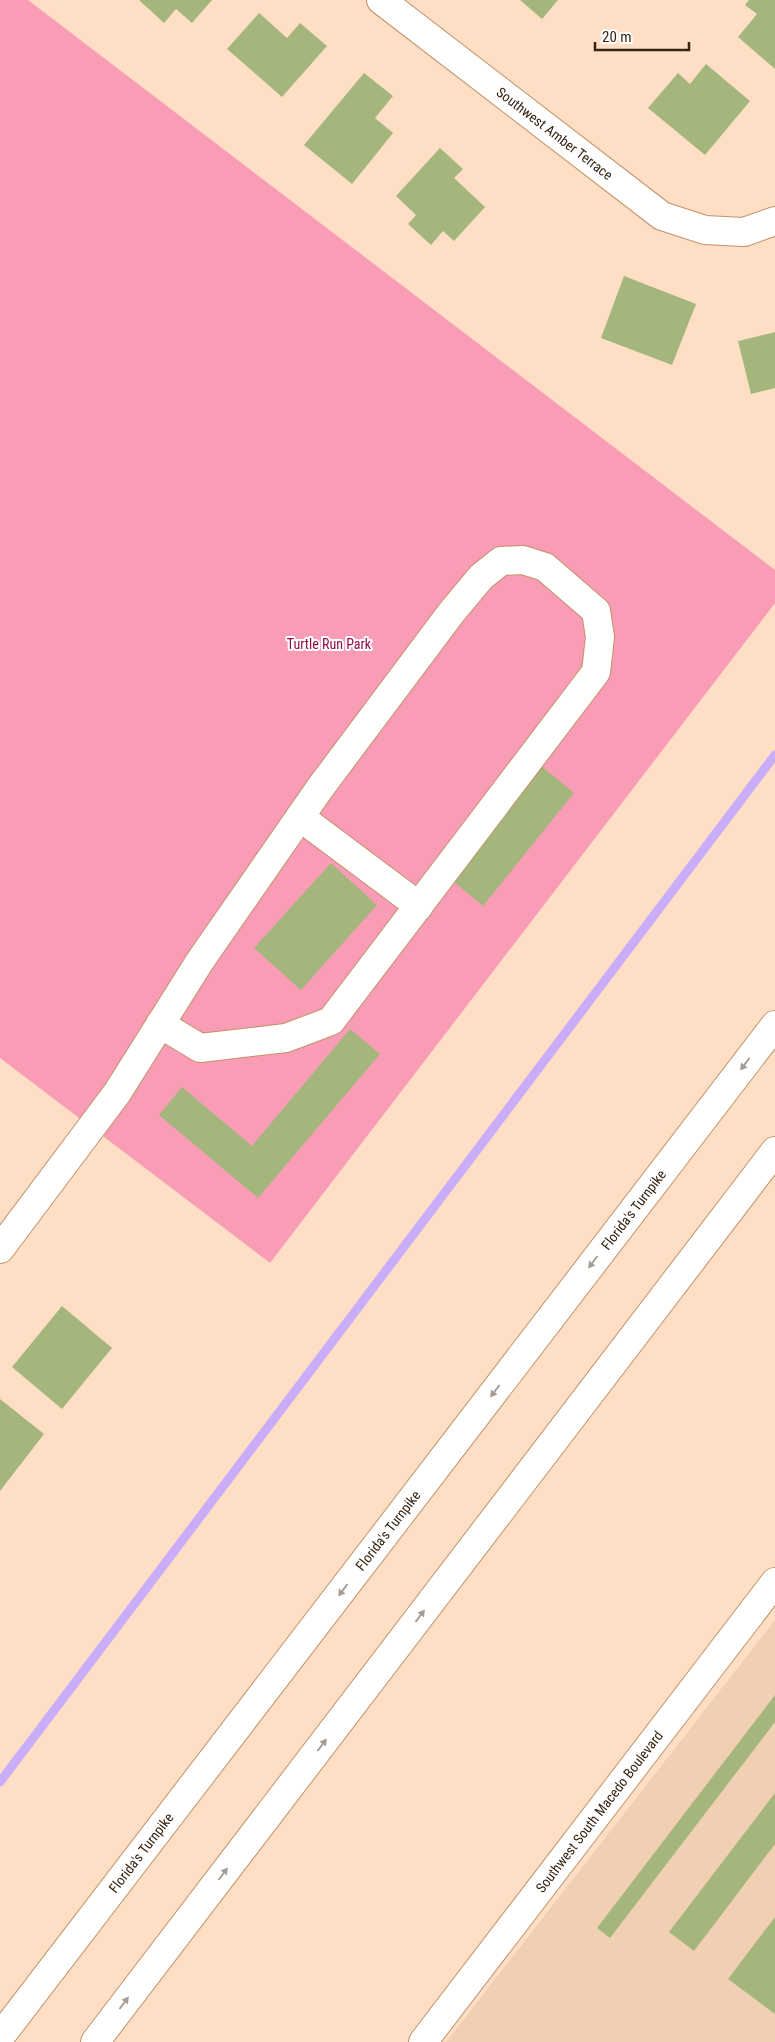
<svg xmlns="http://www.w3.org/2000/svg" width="775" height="2042" font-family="'Roboto Condensed',sans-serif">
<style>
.built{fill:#f1cfb2}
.green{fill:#f99db7}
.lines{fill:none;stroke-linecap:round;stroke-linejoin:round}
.stream{stroke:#caadf8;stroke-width:9}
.building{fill:#a4b67c}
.minor-casing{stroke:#c29268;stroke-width:30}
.highway-casing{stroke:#c29268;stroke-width:30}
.minor{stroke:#fff;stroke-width:28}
.highway{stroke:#fff;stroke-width:28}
.oneway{fill:#a59c95}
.labels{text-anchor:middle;stroke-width:4;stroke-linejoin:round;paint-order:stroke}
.street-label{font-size:14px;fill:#372413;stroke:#fff}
.park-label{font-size:14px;fill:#910b48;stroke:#fff}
</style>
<rect width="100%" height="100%" fill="#fedfc5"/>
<polygon class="built" points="775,1620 775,2042 446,2042"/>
<polygon class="green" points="0,0 28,0 775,570 775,603 270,1263 0,1058"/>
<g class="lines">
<polyline class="stream" points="0,1782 775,755"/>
</g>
<g class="building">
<polygon points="139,0 212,0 192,23 176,9 164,23"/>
<polygon points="520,0 558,0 542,19"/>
<polygon points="749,0 775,0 775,69 738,37 757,14 745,5"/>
<polygon points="259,13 287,38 300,23 327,46 282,97 227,49"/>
<polygon points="706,64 750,101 705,155 648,108 678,73 690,84"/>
<polygon points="364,73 393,96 375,118 393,133 352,184 304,145"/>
<polygon points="440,148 463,169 454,178 485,207 454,241 443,231 431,245 408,224 416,215 396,196"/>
<polygon points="624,276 696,304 672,365 601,338"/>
<polygon points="775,332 775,388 751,394 738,341"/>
<polygon points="539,764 574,793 483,906 448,877"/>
<polygon points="331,863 377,905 301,990 254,948"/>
<polygon points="350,1029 380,1054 258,1198 159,1115 182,1087 252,1146"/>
<polygon points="62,1306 112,1348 62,1409 12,1367"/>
<polygon points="0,1399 44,1434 0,1491"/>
<polygon points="775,1695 775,1722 610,1938 597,1928"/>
<polygon points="775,1793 775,1844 694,1951 669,1932"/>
<polygon points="775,1917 775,2014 728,1979"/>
</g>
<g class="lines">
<g class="minor-casing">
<g id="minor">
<path id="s1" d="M381 0 662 216 705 230 744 232 775 221"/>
<polyline points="300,817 419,906"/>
<polyline points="0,1249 117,1093 200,961 320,788 451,613 481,577 501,561 523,560 545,567 596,611 600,637 596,672 331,1021 286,1038 200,1048 160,1024"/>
<path id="s2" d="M423 2042 775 1582"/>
</g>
</g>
<g class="highway-casing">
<g id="highway">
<path id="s3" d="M0 2037 775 1025"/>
<polyline points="95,2042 775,1151"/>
</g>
</g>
<use href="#minor" class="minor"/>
<use href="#highway" class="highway"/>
</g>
<defs><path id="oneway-solid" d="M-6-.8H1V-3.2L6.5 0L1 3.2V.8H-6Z" transform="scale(1.25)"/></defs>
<g class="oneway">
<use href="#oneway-solid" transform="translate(745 1064) rotate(127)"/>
<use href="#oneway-solid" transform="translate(593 1262) rotate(127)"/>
<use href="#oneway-solid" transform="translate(495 1391) rotate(127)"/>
<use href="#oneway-solid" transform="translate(343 1590) rotate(127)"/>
<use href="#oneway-solid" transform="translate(420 1616) rotate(-53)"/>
<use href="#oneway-solid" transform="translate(322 1745) rotate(-53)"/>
<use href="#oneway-solid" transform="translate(223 1874) rotate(-53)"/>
<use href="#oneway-solid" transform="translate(124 2003) rotate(-53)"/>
</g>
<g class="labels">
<g class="street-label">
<text dy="5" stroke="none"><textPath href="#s1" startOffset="219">Southwest Amber Terrace</textPath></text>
<text dy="5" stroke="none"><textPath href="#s3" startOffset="1042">Florida's Turnpike</textPath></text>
<text dy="5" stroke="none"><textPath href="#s3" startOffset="638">Florida's Turnpike</textPath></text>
<text dy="5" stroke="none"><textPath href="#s2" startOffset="290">Southwest South Macedo Boulevard</textPath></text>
<text dy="5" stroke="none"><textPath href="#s3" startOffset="232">Florida's Turnpike</textPath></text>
</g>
<g class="park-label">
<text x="329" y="649">Turtle Run Park</text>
</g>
</g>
<path d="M595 42v8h94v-8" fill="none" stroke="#372413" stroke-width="2.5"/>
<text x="602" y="42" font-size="15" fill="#372413" stroke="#ffffff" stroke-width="4" paint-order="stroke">20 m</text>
</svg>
